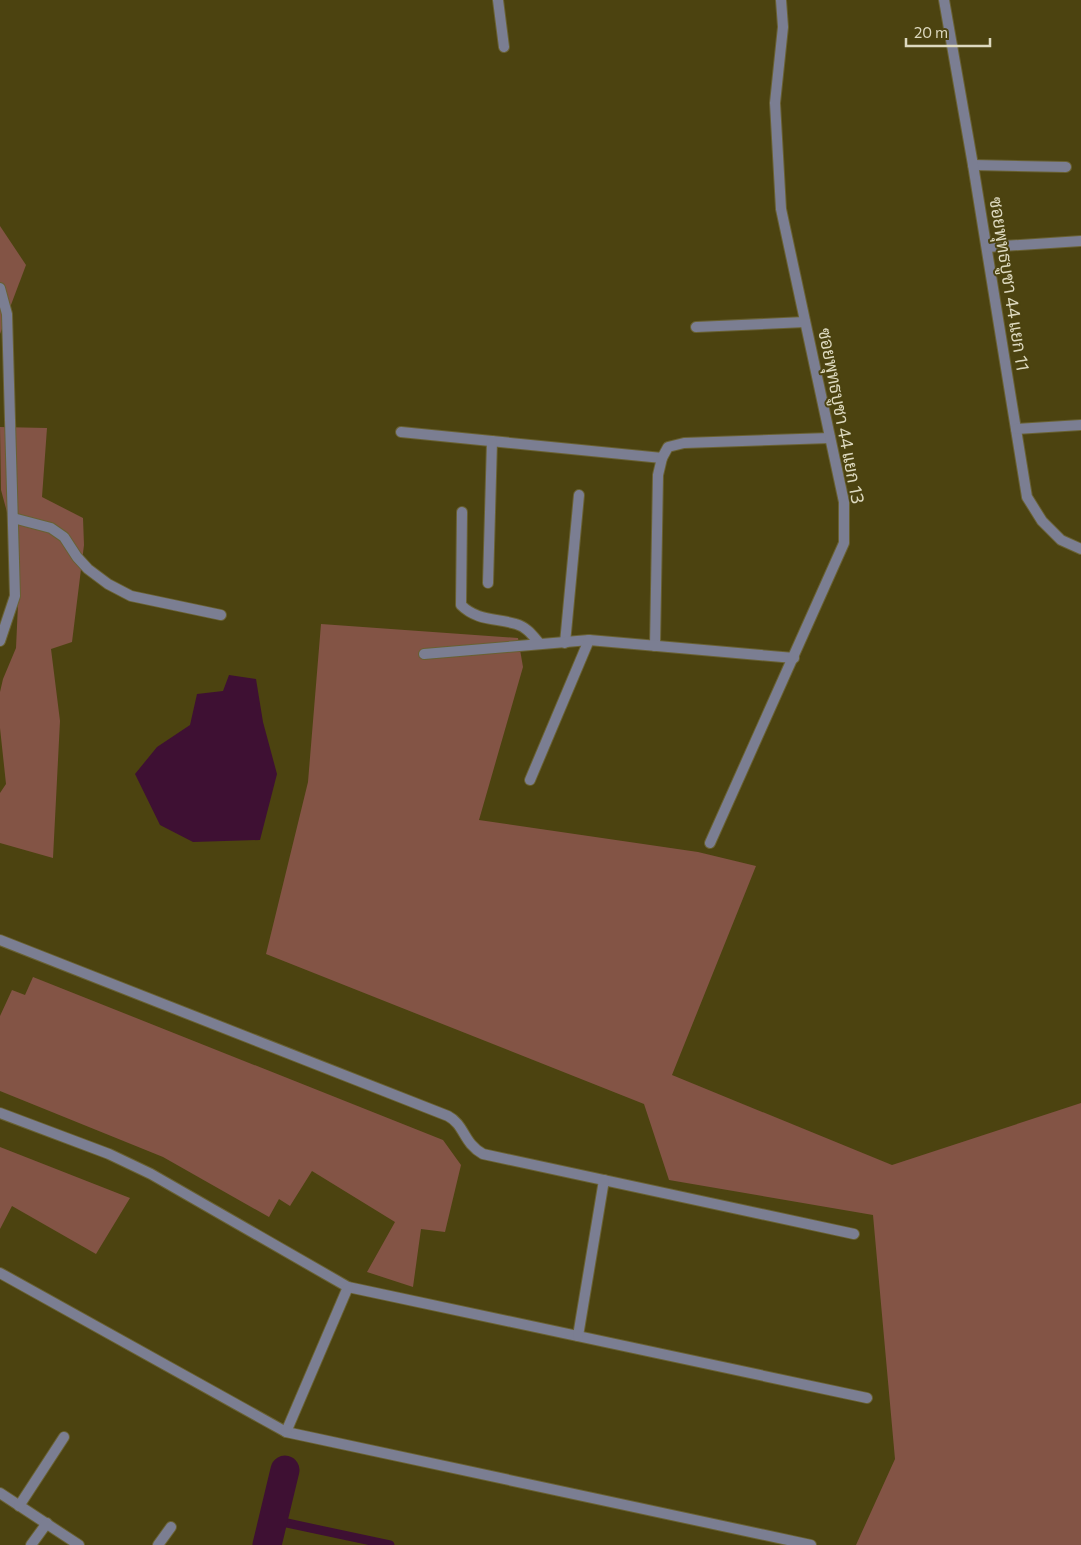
<svg xmlns="http://www.w3.org/2000/svg" width="1081" height="1545" font-family="Commissioner,Sarabun,sans-serif">
<style>
.green{fill:#835445}
.water{fill:#3e1033}
.lines{fill:none;stroke-linecap:round;stroke-linejoin:round}
.stream{stroke:#3e1033;stroke-width:9}
.canal{stroke:#3e1033;stroke-width:29}
.lane-casing{stroke:#696133;stroke-width:12}
.street-casing{stroke:#696133;stroke-width:12}
.lane{stroke:#7b7e92;stroke-width:10}
.street{stroke:#7b7e92;stroke-width:10}
.labels{text-anchor:middle;stroke-width:4;stroke-linejoin:round;paint-order:stroke}
.street-label{font-size:18px;fill:#ddd9bf;stroke:#4c4310}
</style>
<rect width="100%" height="100%" fill="#4c4310"/>
<g class="green">
<polygon points="0,226 26,265 0,334"/>
<polygon points="0,427 47,428 42,497 83,518 84,545 72,642 51,649 60,721 53,858 0,843 0,793 6,784 0,728 0,692 3,679 16,648 20,560 1,490"/>
<polygon points="321,624 518,638 523,667 479,820 698,852 756,866 672,1075 892,1165 1081,1103 1081,1545 856,1545 895,1459 873,1215 669,1180 644,1104 266,954 308,782"/>
<polygon points="33,977 443,1140 461,1165 445,1232 421,1229 413,1287 367,1272 395,1222 312,1171 290,1206 279,1199 269,1217 163,1157 0,1091 0,1016 12,990 25,995"/>
<polygon points="0,1147 130,1198 96,1254 12,1206 0,1229"/>
</g>
<polygon class="water" points="229,675 256,679 263,722 277,774 260,840 193,842 160,825 135,774 157,747 190,725 197,694 223,691"/>
<g class="lines">
<polyline class="stream" points="273,1520 390,1545"/>
<polyline class="canal" points="267,1545 285,1470"/>
<g class="lane-casing">
<g id="lane">
<polyline points="498,0 504,47"/>
<polyline points="973,165 1066,167"/>
<polyline points="401,432 662,458"/>
<path d="M462 512 461 605C477 621 496 618 516 624 527 627 533 636 540 644"/>
<polyline points="13,518 51,528 64,537 77,557 88,569 108,584 131,596 221,615"/>
<polyline points="488,583 492,441"/>
<polyline points="565,643 579,495"/>
<polyline points="655,646 658,475 662,458 668,447 684,443 830,438"/>
<polyline points="424,654 589,640 794,658"/>
<polyline points="530,780 589,640"/>
</g>
</g>
<g class="street-casing">
<g id="street">
<polyline points="944,0 973,165 1027,497 1042,521 1061,540 1081,549"/>
<polyline points="987,247 1081,241"/>
<polyline points="0,288 7,314 15,596 0,641"/>
<polyline points="696,327 805,322"/>
<polyline points="1016,429 1081,425"/>
<polyline points="710,843 844,543 844,502 781,209 775,103 783,27 781,0"/>
<path d="M0 940 448 1116C465 1125 463 1143 483 1154L854 1234"/>
<polyline points="0,1113 109,1154 151,1174 348,1287 867,1398"/>
<polyline points="0,1273 286,1432 811,1545"/>
<polyline points="578,1336 604,1180"/>
<polyline points="286,1432 348,1287"/>
<polyline points="0,1493 79,1545"/>
<polyline points="19,1506 64,1437"/>
<polyline points="31,1545 47,1523"/>
<polyline points="158,1545 171,1527"/>
</g>
</g>
<use href="#lane" class="lane"/>
<use href="#street" class="street"/>
</g>
<g class="labels">
<g class="street-label">
<text transform="translate(1009 284) rotate(81)" y="6">ซอยพุทธบูชา 44 แยก 11</text>
<text transform="translate(841 416) rotate(79)" y="6">ซอยพุทธบูชา 44 แยก 13</text>
</g>
</g>
<path d="M906 38v8h84v-8" fill="none" stroke="#ddd9bf" stroke-width="2.5"/>
<text x="914" y="38" font-size="15" fill="#ddd9bf" stroke="#4c4310" stroke-width="4" paint-order="stroke">20 m</text>
</svg>
